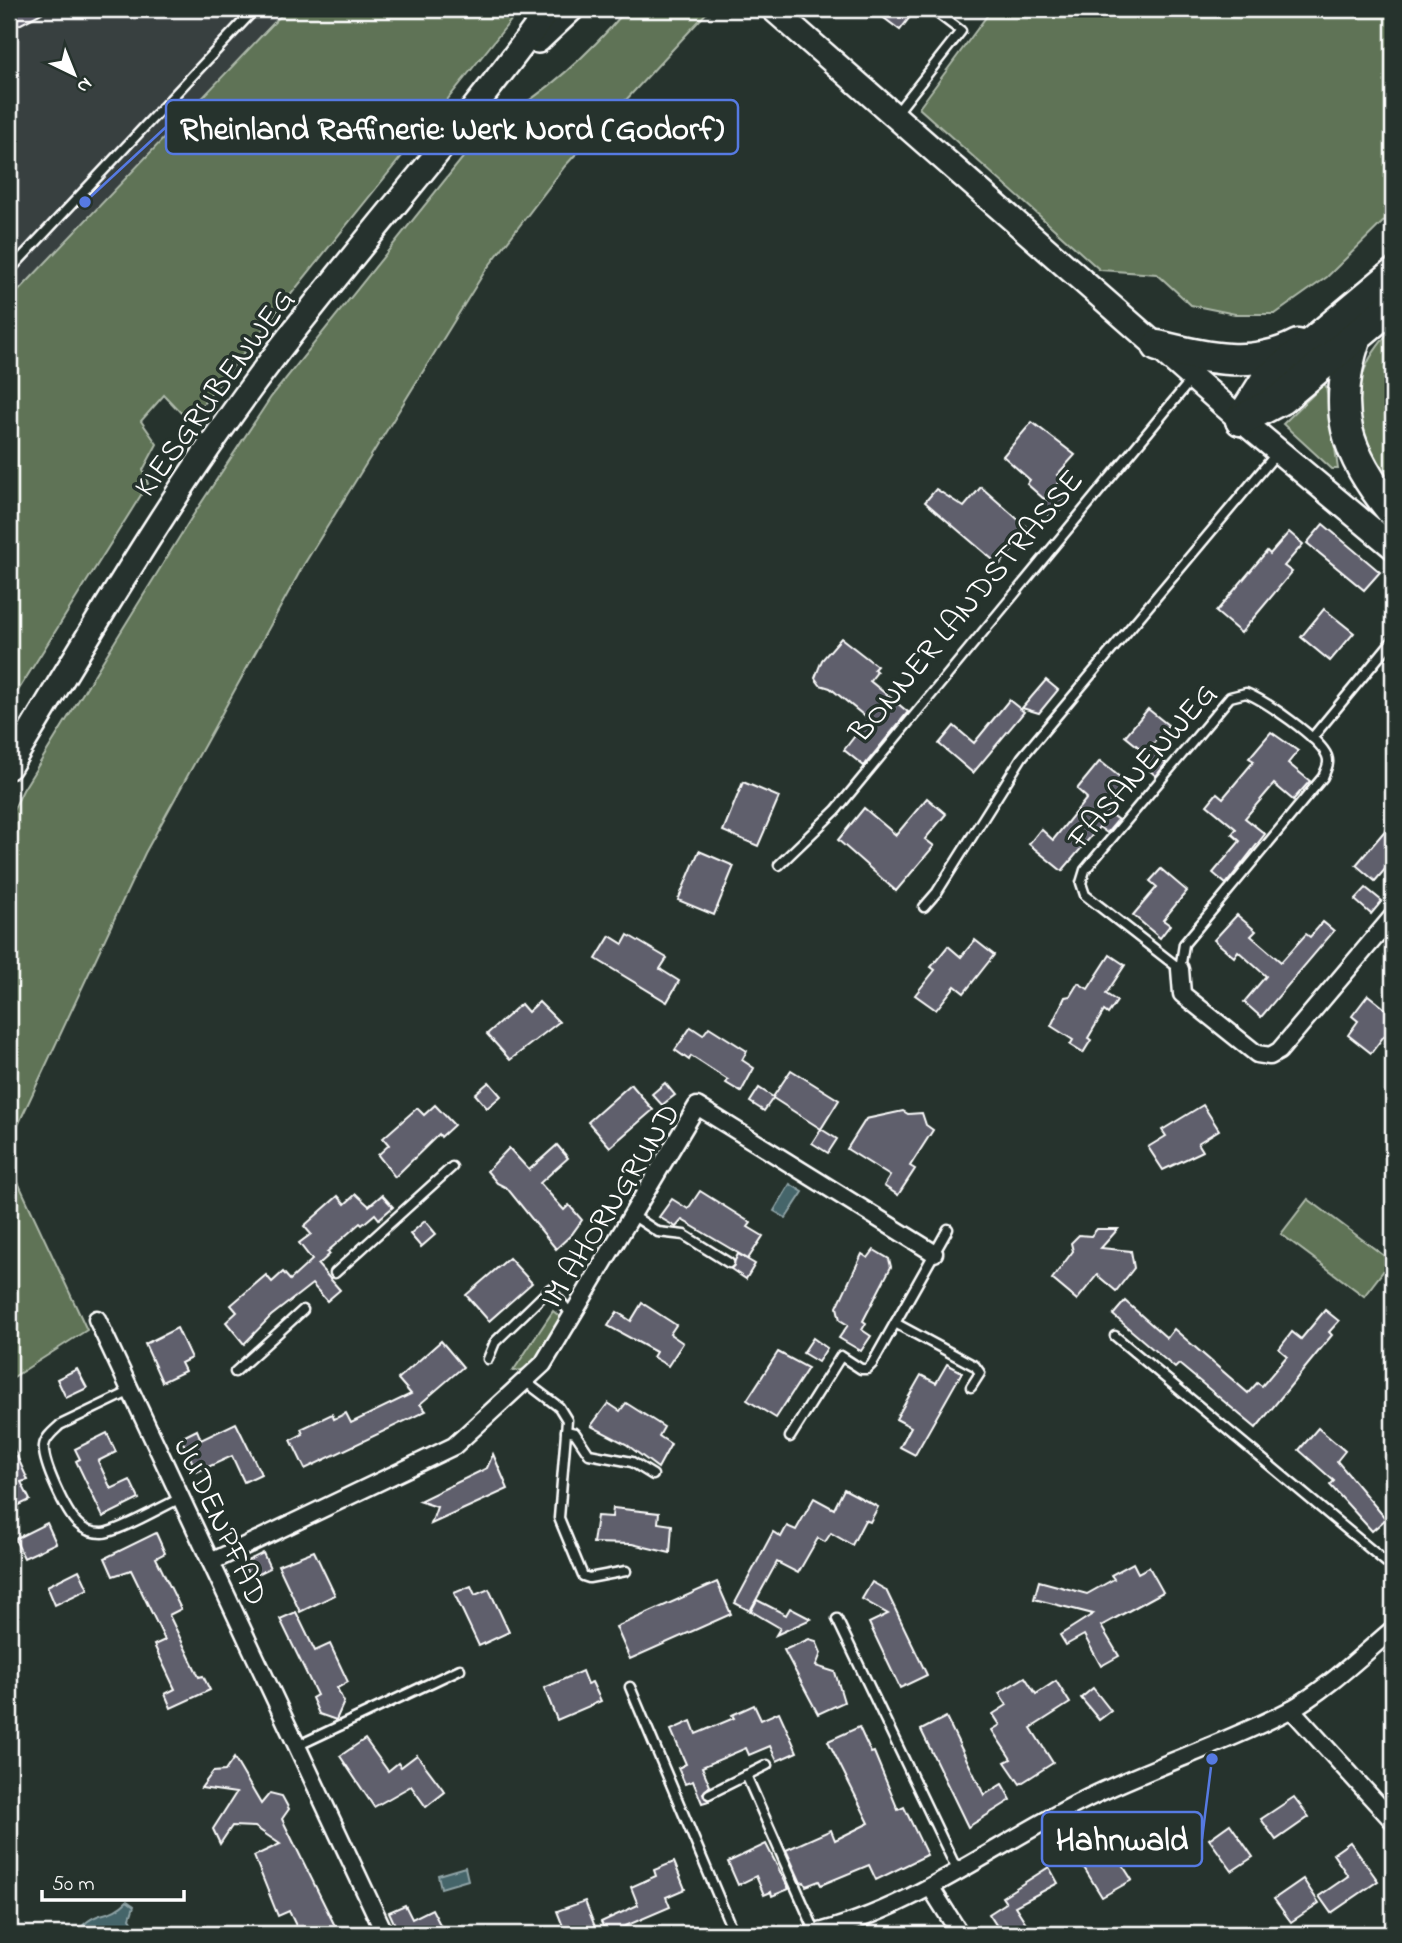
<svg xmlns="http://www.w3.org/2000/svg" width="1402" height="1943" font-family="'Indie Flower',sans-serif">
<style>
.built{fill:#374040}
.green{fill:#5e7356;stroke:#aeb9aa;stroke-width:2}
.water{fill:#45656b;stroke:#8fa3a6;stroke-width:2}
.building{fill:#5f5f6c;stroke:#fff;stroke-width:2}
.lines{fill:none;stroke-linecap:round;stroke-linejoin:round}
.service-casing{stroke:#fff;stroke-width:13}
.minor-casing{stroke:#fff;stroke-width:21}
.secondary-casing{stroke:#fff;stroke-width:28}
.motorway-casing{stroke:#fff;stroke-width:35}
.service{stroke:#26332d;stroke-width:8}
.minor{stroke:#26332d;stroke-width:16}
.secondary{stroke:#26332d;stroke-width:23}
.motorway{stroke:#26332d;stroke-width:30}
.labels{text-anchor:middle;stroke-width:7;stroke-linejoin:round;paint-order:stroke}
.street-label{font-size:32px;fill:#fff;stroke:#26332d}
.leader{fill:none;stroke:#567ae2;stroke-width:2.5}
.callout-dot{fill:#567ae2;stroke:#26332d;stroke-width:2.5}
.callout{fill:#26332d;stroke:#567ae2;stroke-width:2.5}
.callout-label{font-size:33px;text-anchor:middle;font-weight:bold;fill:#fff}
</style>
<rect width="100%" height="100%" fill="#26332d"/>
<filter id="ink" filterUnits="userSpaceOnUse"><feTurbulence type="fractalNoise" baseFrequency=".0143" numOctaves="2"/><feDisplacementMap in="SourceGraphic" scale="14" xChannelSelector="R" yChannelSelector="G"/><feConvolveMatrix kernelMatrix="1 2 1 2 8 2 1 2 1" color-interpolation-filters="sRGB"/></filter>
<g filter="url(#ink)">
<polygon class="built" points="9,9 313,9 9,395"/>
<g class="green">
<polygon points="287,9 520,9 199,409 185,417 164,395 141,421 157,444 143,470 148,484 9,705 9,301"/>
<path d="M627 9H710L565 166 485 271 303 566 145 853 18 1125 9 1105V819L23 790 190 520 271 397 489 125C541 98 589 54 627 9Z"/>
<polygon points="992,9 1393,9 1393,212 1327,277 1275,314 1235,314 1191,305 1157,274 1100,270 919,108"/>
<path d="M1393 326V499C1364 458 1344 410 1368 362 1374 349 1385 338 1393 326Z"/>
<polygon points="1324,384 1326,386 1338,469 1332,469 1283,424"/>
<polygon points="9,1163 87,1330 9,1380 9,1162"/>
<polygon points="1308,1199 1391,1261 1364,1296 1281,1234"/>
<path d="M553 1311 563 1319C551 1338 539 1372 513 1371Z"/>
</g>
<g class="water">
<polygon points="790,1184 803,1192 786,1218 774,1211"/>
<polygon points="465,1867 468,1880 441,1888 438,1875"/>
<path d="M127 1901 134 1906 130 1918 135 1926V1934H80L79 1930C96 1908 109 1920 127 1901Z"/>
</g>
<g class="building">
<polygon points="9,9 49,9 21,24 9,26"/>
<polygon points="872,9 916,9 900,30"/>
<polygon points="1032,422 1075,455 1057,475 1062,479 1044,499 1027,484 1030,480 1003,456"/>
<polygon points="981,487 1030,530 999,565 925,502 936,489 964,507"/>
<polygon points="1054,491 1067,502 1053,519 1040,508"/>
<polygon points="1323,524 1380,572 1364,590 1307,543"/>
<polygon points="1289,532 1303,544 1284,566 1292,572 1241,633 1216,612 1267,551 1270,554"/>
<polygon points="1324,609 1354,633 1330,661 1301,637"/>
<polygon points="841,638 877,666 874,669 877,672 870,681 908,712 864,766 844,750 868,719 830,688 820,685 815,678 822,660"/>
<polygon points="1046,680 1058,690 1039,713 1022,708"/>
<polygon points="1009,700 1024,712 973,773 939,744 954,726 974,743"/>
<polygon points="1148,709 1168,725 1146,753 1125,736"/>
<polygon points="1271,732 1298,751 1288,763 1310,781 1293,800 1274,784 1245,818 1265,834 1226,884 1213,873 1240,841 1232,834 1236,829 1207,805 1217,793 1223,798 1254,761 1249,758"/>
<polygon points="1151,751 1166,763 1156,776 1141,763"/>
<polygon points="1100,761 1127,783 1105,810 1118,820 1107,833 1099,827 1062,871 1029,844 1041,829 1053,840 1087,798 1077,789"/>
<polygon points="743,782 779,797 758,846 723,831"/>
<polygon points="927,798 946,814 925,839 934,846 896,891 838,840 864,808 896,835"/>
<polygon points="1393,821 1393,860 1375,881 1356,865"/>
<polygon points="699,851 734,866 714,915 678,900"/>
<polygon points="1161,869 1187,891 1163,920 1170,925 1160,938 1133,915 1157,887 1150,881"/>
<polygon points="1366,888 1382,901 1371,914 1355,900"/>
<polygon points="1237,915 1256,931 1251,936 1281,962 1306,934 1310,937 1323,922 1334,931 1261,1017 1244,1002 1266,976 1238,951 1234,957 1214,940"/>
<polygon points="628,935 667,958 660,969 679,981 667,1002 596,959 610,936 623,944"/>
<polygon points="975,940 994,955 964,993 955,986 936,1010 915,995 935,970 931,967 948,946 961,957"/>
<polygon points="1110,955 1125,965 1106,994 1117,1001 1108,1014 1104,1011 1088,1038 1091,1040 1083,1053 1070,1045 1073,1040 1051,1026 1065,997 1070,996 1078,983 1088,989"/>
<polygon points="1368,995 1393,1015 1393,1044 1384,1036 1371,1053 1348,1035 1358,1021 1352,1016"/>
<polygon points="539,1002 559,1022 510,1060 487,1034 521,1004 528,1012"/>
<polygon points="691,1027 703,1035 709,1027 747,1051 742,1060 754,1068 741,1092 726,1083 728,1080 691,1056 689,1060 675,1050"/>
<polygon points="791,1070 839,1100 821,1129 837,1139 828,1153 812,1143 821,1129 773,1098 764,1111 750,1102 759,1088 773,1097"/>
<polygon points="489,1082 501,1096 487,1108 475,1094"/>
<polygon points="665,1083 675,1095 662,1105 652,1094"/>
<polygon points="631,1084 653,1110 610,1147 588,1122"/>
<polygon points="435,1105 454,1125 441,1137 439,1134 395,1177 378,1155 389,1145 383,1138 417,1108 424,1115"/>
<polygon points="1203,1105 1219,1130 1198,1143 1203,1151 1163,1170 1148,1147 1166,1136 1162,1130"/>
<polygon points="903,1111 908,1114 922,1113 926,1125 933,1130 910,1166 915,1169 898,1195 884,1186 890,1176 847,1149 866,1119"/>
<polygon points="557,1145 568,1158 540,1183 564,1210 569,1205 582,1220 572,1234 556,1249 507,1188 497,1183 487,1171 509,1148 529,1170"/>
<polygon points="700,1191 751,1223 748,1227 763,1236 748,1259 682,1220 676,1227 659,1217 672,1199 688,1209"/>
<polygon points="356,1194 369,1206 382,1195 393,1207 379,1219 375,1214 362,1225 360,1223 327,1252 330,1254 318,1265 340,1290 327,1301 312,1284 271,1316 244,1344 226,1322 237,1312 231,1305 266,1275 272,1282 283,1272 290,1280 312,1260 299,1243 311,1234 304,1226 338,1196 345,1204"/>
<polygon points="425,1221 436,1234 421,1247 410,1234"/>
<polygon points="1097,1229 1118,1229 1101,1248 1131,1251 1134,1268 1116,1291 1097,1275 1077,1300 1052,1279 1073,1251 1071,1243 1079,1235 1091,1236"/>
<polygon points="874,1250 889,1259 891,1267 863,1321 866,1323 862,1330 871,1336 861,1351 839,1338 848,1325 840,1320 837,1307 862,1254 868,1258"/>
<polygon points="738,1254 755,1264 746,1279 731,1269"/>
<polygon points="509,1258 532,1283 489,1321 466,1295"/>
<polygon points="1125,1301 1167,1338 1174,1329 1248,1393 1257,1383 1262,1386 1287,1356 1279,1349 1292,1332 1301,1339 1325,1310 1339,1321 1329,1332 1332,1335 1256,1428 1179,1364 1175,1368 1113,1315"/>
<polygon points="642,1303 676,1325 670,1334 683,1343 668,1366 653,1357 656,1352 608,1326 617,1312 631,1321"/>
<polygon points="177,1328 191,1358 181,1363 185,1371 162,1382 145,1344"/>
<polygon points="813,1338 827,1348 818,1362 803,1353"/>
<polygon points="441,1341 463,1367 420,1404 426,1411 305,1469 291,1440 303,1434 301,1429 332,1414 334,1419 346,1413 351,1423 411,1394 398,1379"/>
<polygon points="778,1352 808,1368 776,1418 747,1400"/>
<polygon points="947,1364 962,1372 915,1455 900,1447 911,1427 896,1419 921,1375 936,1383"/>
<polygon points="77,1369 87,1388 66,1398 57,1379"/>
<polygon points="608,1403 620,1411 626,1403 664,1427 659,1436 671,1444 658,1468 626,1444 591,1426"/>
<polygon points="236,1423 261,1474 244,1482 232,1456 197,1472 181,1438 197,1430 201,1440"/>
<polygon points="1318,1428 1345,1451 1337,1461 1386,1519 1372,1531 1330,1485 1334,1481 1299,1450"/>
<polygon points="107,1433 116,1452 98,1461 111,1489 130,1480 139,1499 103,1517 76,1461 80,1459 75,1449"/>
<polygon points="9,1439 28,1480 21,1482 30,1500 9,1510"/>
<polygon points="493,1454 508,1489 431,1524 437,1507 419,1501 487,1468"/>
<polygon points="844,1489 878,1507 870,1522 865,1520 852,1545 831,1533 825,1542 818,1538 798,1573 777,1562 750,1611 735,1603 773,1532 781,1537 787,1526 796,1530 814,1498 834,1509"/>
<polygon points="613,1508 659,1513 658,1523 672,1525 670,1553 632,1544 593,1543 597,1516 612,1517"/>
<polygon points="47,1523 56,1543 24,1558 15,1539"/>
<polygon points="156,1533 165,1553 156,1558 181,1609 169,1615 199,1677 203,1676 210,1690 171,1708 165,1694 175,1689 154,1645 165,1640 131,1570 113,1576 105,1558"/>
<polygon points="314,1551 335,1595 300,1612 278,1565"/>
<polygon points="263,1553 270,1568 250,1578 243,1563"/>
<polygon points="1133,1563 1138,1573 1149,1567 1163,1592 1101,1626 1119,1656 1101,1666 1084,1635 1066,1645 1060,1635 1093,1614 1034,1599 1039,1581 1087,1594 1114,1579 1111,1575"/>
<polygon points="79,1570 88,1589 55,1605 47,1586"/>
<polygon points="717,1582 731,1614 630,1659 616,1627"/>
<polygon points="872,1582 886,1590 927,1675 900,1688 869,1623 888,1614 862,1599"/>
<polygon points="471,1586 475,1595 489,1589 509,1632 479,1646 454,1593"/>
<polygon points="757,1600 786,1615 790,1608 811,1619 776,1635 780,1628 751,1611"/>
<polygon points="296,1612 315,1651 330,1644 348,1682 337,1688 344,1702 336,1720 319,1714 312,1698 317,1695 280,1619"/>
<polygon points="809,1639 816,1641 821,1653 816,1666 835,1672 844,1702 818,1714 784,1650"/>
<polygon points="582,1671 587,1684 592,1682 601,1701 557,1720 544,1688"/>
<polygon points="1025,1677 1036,1694 1056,1681 1070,1703 1031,1728 1053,1763 1020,1784 1005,1762 1011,1759 992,1730 1000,1725 993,1714 1007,1705 999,1693"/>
<polygon points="1093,1688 1111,1711 1099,1720 1081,1698"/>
<polygon points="754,1705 761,1720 779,1712 797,1752 777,1761 770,1746 749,1755 746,1748 702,1767 710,1786 703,1793 709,1801 702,1803 693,1781 685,1784 678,1768 686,1764 671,1730 691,1721 696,1734 734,1718 732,1715"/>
<polygon points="946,1717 984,1795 1002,1784 1011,1800 968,1827 921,1730"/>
<polygon points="859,1727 871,1753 874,1752 898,1810 904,1807 927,1855 876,1880 869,1865 821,1885 819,1881 806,1886 804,1882 801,1883 786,1850 831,1830 835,1840 869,1823 828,1741"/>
<polygon points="365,1739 388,1771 398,1763 401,1767 417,1755 445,1792 426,1807 411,1786 374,1807 340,1756"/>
<polygon points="234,1758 261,1804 270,1793 282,1796 289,1809 282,1819 339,1934 300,1934 289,1911 278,1916 254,1856 280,1844 255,1827 232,1826 220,1844 213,1829 236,1793 201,1788 213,1772 225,1771"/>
<polygon points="1294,1797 1309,1817 1276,1840 1261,1819"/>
<polygon points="1230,1824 1253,1857 1232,1871 1209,1839"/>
<polygon points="1104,1836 1132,1880 1102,1897 1083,1866 1092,1860 1084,1848"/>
<polygon points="1350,1842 1378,1881 1331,1913 1319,1896 1348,1876 1333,1854"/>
<polygon points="766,1844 789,1889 772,1896 771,1892 764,1895 756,1876 738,1885 728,1862"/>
<polygon points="674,1862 685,1889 666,1897 670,1907 607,1934 601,1922 638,1905 631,1887 656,1876 654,1870"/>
<polygon points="1049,1867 1058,1883 1015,1906 1033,1934 1002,1934 989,1914 1006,1903 1002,1897"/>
<polygon points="1303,1879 1319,1903 1291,1922 1274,1899"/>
<polygon points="585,1901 595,1927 576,1934 566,1934 557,1911"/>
<polygon points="405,1905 412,1919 432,1909 445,1934 395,1934 396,1927 389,1912"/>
</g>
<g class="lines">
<g class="service-casing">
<g id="service">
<polyline points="895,115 961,31 932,9"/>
<polyline points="9,271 255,9"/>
<path d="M1246 693C1264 700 1320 738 1327 756 1330 764 1326 769 1323 777L1184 944 1180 969 1085 895 1081 883 1085 870 1230 697Z"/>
<polyline points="1312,738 1393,640"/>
<polyline points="779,865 836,810 1191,380"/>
<polyline points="924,907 937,892 1022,757 1276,454"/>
<polyline points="632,1215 658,1232 684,1235 729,1263"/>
<polyline points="335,1273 452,1167"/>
<polyline points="895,1323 975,1366 980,1373 971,1387"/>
<polyline points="1115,1336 1393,1568"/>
<polyline points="488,1359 495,1342 550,1289 572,1315"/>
<polyline points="235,1372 303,1310"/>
<polyline points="526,1382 559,1407 567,1420 559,1518 583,1576 589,1578 626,1571"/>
<path d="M131 1391 60 1425C55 1430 45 1437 44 1446 42 1462 66 1513 78 1524 85 1531 93 1533 102 1533 117 1533 165 1505 181 1498"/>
<polyline points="566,1431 575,1433 589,1454 632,1462 653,1475"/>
<polyline points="790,1437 841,1356 861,1369 867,1369 872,1364 948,1229"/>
<polyline points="837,1619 958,1872"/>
<polyline points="630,1687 734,1934"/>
<polyline points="297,1746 460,1669"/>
<polyline points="746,1775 816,1933"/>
<polyline points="709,1794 767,1765"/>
</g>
</g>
<g class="minor-casing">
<g id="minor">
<polyline points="1180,969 1182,994 1257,1054 1270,1056 1279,1051 1393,916"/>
<polyline points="97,1319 385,1934"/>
<polyline points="211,1562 454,1446 543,1364 697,1106 934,1253"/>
<polyline points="1291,1709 1393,1821"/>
<polyline points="931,1888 960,1934"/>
<path d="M811 1934C913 1910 995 1844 1088 1798 1153 1766 1223 1745 1288 1711 1326 1690 1360 1657 1393 1629"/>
</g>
</g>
<g class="secondary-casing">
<g id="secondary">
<polyline points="773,9 1241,420 1393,547"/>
<polyline points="538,41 572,9"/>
<path d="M9 767C94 627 176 485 276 354 365 237 463 128 549 9"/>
</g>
</g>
<g class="motorway-casing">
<g id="motorway">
<path d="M1356 336C1331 410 1345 453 1393 512"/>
<path d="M1158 346C1205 358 1253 369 1298 345"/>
<polyline points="1241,420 1265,382 1393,275"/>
<polyline points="1241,420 1281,399 1393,305"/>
</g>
</g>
<use href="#service" class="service"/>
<use href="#minor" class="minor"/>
<use href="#secondary" class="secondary"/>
<use href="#motorway" class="motorway"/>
</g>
</g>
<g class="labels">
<g class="street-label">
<text transform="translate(213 392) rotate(-54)" y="11">KIESGRUBENWEG</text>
<text transform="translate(965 605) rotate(-50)" y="11">BONNER LANDSTRASSE</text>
<text transform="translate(1141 765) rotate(-49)" y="11">FASANENWEG</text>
<text transform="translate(609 1205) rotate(-58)" y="11">IM AHORNGRUND</text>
<text transform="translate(222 1521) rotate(65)" y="11">JUDENPFAD</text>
</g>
</g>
<path class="leader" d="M85 202L166 127M1212 1759L1202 1839"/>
<g class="callout-dot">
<circle cx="85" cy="202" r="7"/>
<circle cx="1212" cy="1759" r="7"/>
</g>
<g class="callout">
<rect x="166" y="100" width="572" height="54" rx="7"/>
<rect x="1042" y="1812" width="160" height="54" rx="7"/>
</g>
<g class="callout-label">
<text x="452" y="139">Rheinland Raffinerie: Werk Nord (Godorf)</text>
<text x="1122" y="1850">Hahnwald</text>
</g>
<rect width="1402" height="1943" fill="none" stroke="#26332d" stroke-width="35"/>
<rect x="18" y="18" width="1367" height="1908" fill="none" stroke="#fff" stroke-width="2.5" filter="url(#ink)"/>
<g transform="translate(74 74) rotate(137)" stroke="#26332d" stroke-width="5" paint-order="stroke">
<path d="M0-5L12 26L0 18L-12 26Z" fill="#ffffff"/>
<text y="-10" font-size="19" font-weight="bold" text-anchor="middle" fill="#ffffff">N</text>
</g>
<path d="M42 1890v10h142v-10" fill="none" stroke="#ffffff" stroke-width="3.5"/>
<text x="52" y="1890" font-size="21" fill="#ffffff" stroke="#26332d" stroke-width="5" paint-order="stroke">50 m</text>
</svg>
